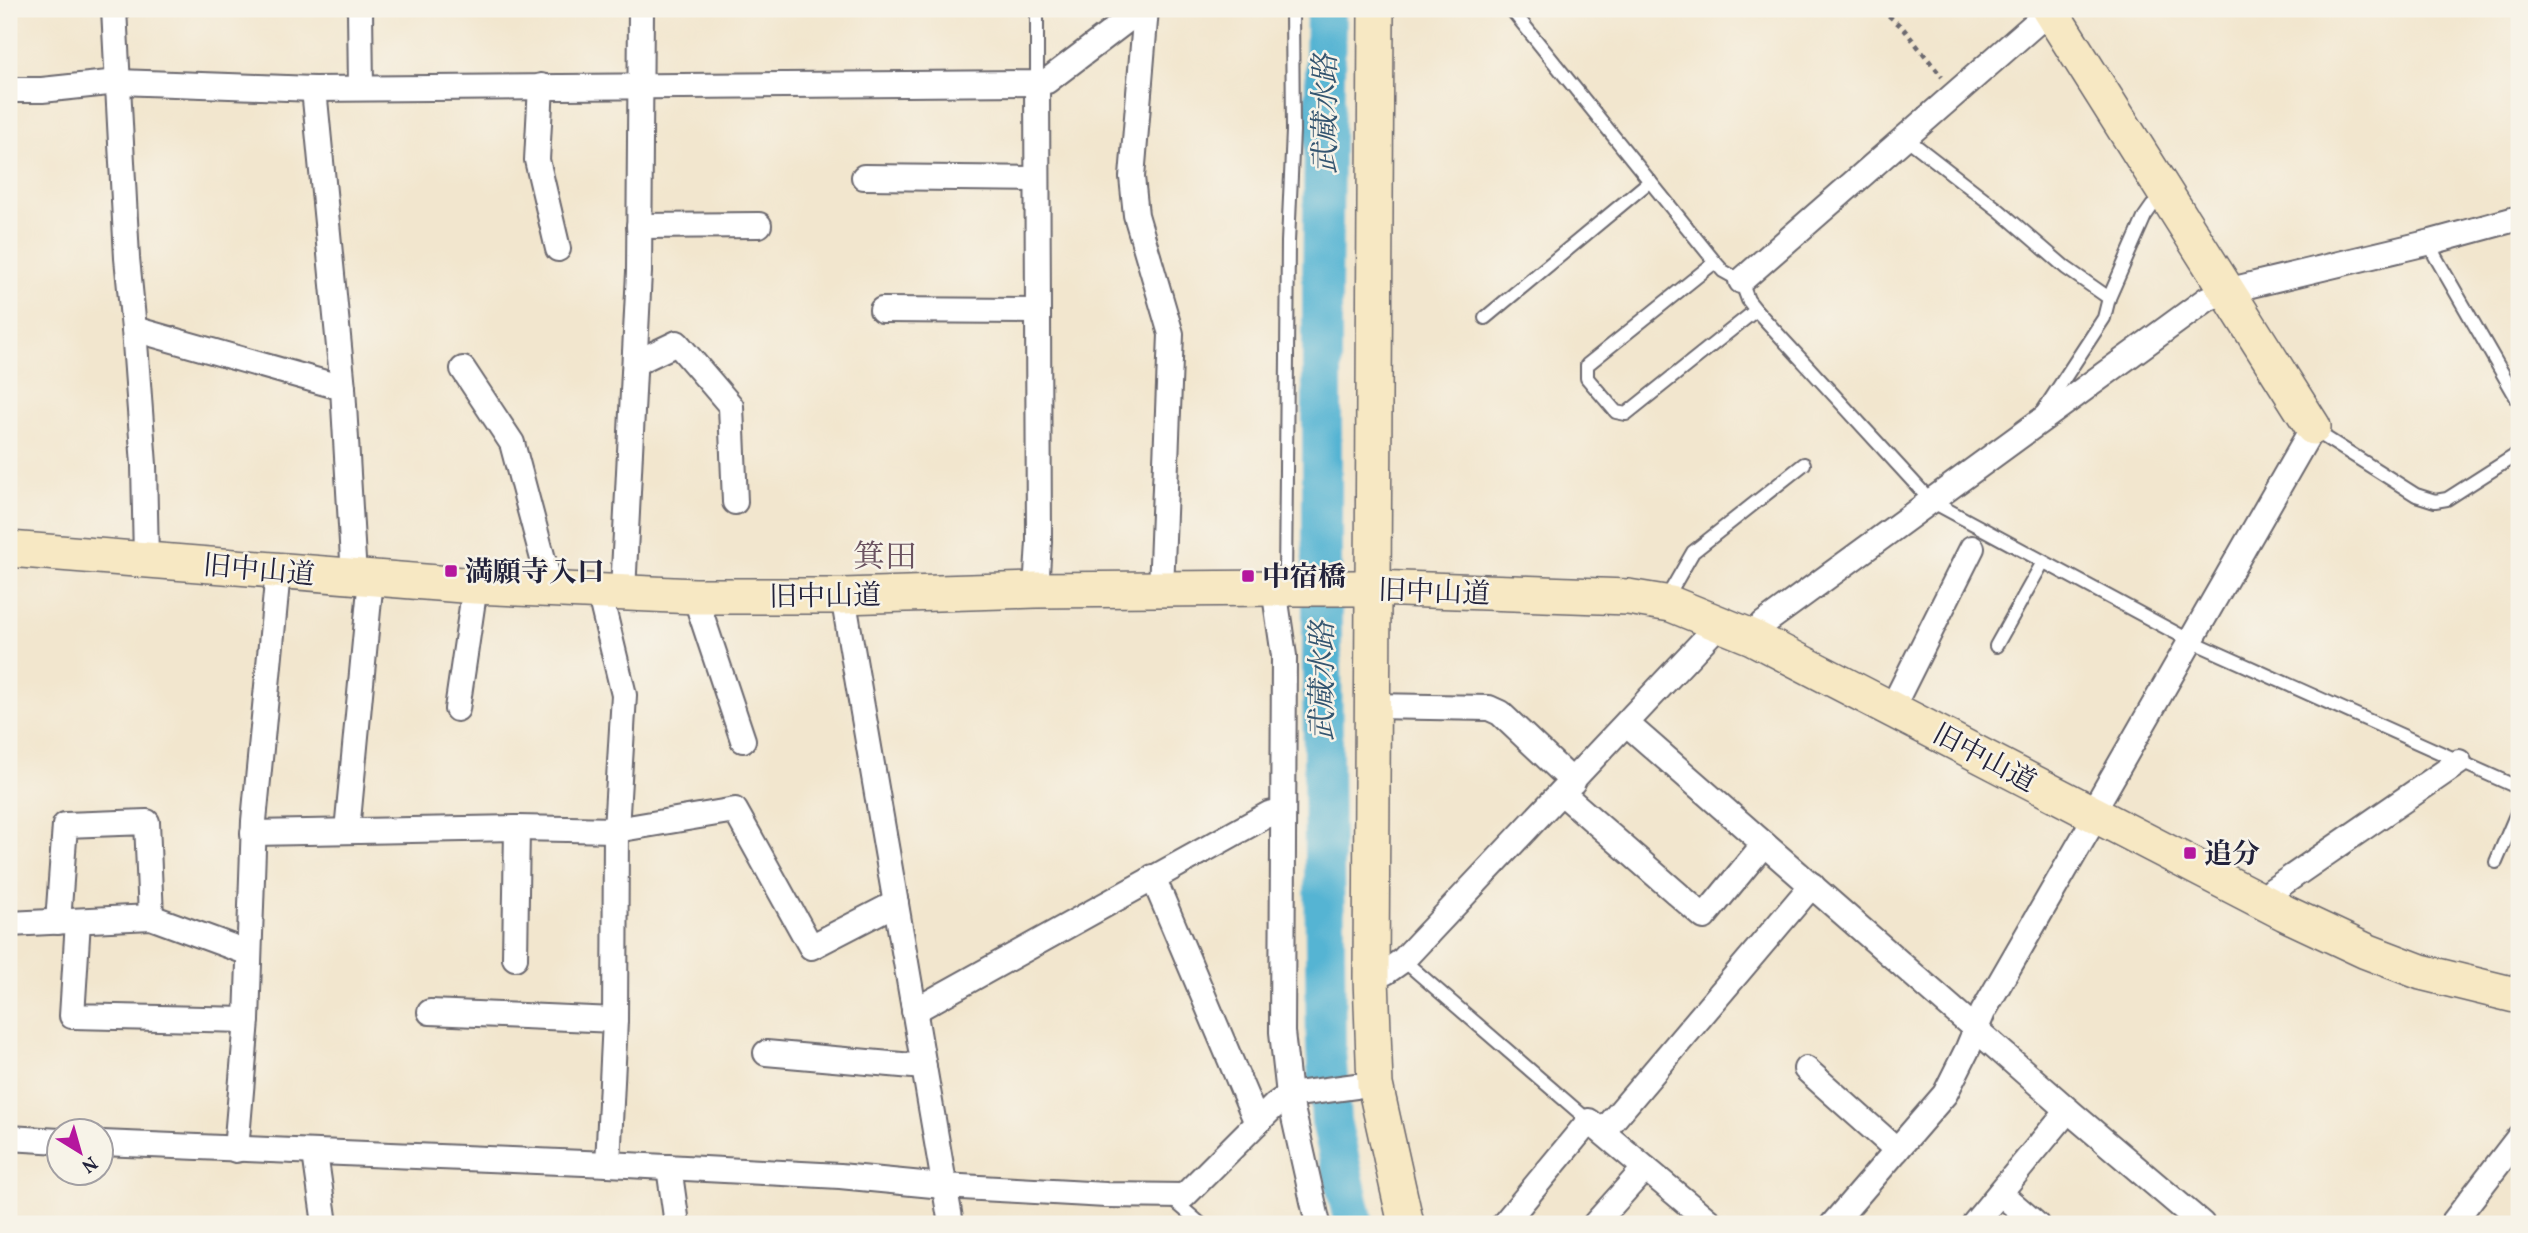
<svg xmlns="http://www.w3.org/2000/svg" width="2528" height="1233" font-family="Vollkorn,'Noto Serif JP',serif">
<style>
.lines{fill:none;stroke-linecap:round;stroke-linejoin:round}
.river{stroke:#55b4d3;stroke-width:40}
.lane-casing{stroke:#6b676e;stroke-width:16}
.street-casing{stroke:#6b676e;stroke-width:28}
.secondary-casing{stroke:#6b676e;stroke-width:38}
.path{stroke:#6b676e;stroke-width:4.5;stroke-dasharray:5 5;stroke-linecap:butt}
.lane{stroke:#fff;stroke-width:12}
.street{stroke:#fff;stroke-width:24}
.secondary{stroke:#f7e8c3;stroke-width:35}
.poi-dot{fill:#b5179e;stroke:#f7f3e8;stroke-width:2.5}
.labels{text-anchor:middle;stroke-width:5;stroke-linejoin:round;paint-order:stroke}
.street-label{font-size:28px;fill:#22223b;stroke:#f7f3e8}
.poi-label{font-size:28px;font-weight:bold;fill:#22223b;stroke:#f7f3e8;text-anchor:start}
.water-label{font-size:30px;font-style:italic;fill:#345570;stroke:#f7f3e8}
.quarter-label{font-size:32px;fill:#6b5360;stroke:#f7f3e8}
</style>
<rect width="100%" height="100%" fill="#f7f3e8"/>
<filter id="ink" filterUnits="userSpaceOnUse"><feTurbulence type="fractalNoise" baseFrequency=".0143" numOctaves="2"/><feDisplacementMap in="SourceGraphic" scale="14" xChannelSelector="R" yChannelSelector="G"/><feConvolveMatrix kernelMatrix="1 2 1 2 8 2 1 2 1" color-interpolation-filters="sRGB"/></filter>
<filter id="wash" filterUnits="userSpaceOnUse"><feTurbulence type="fractalNoise" baseFrequency=".00686" numOctaves="4" result="noise"/><feDisplacementMap in="SourceGraphic" scale="28" xChannelSelector="R" yChannelSelector="G"/><feGaussianBlur stdDeviation="1.57" result="paint"/><feColorMatrix in="noise" values="0 0 0 0 0 0 0 0 0 0 0 0 0 0 0 0 0 1.4 0 .05"/><feComposite in="paint" operator="in"/></filter>
<g filter="url(#wash)">
<rect width="100%" height="100%" fill="#f2e6ce"/>
<g class="lines">
<polyline class="river" points="1326,9 1322,289 1322,658 1326,1048 1331,1121 1354,1224"/>
</g>
</g>
<g filter="url(#ink)">
<g class="lines">
<g class="lane-casing">
<g id="lane">
<polyline points="1037,9 1037,83"/>
<polyline points="1511,9 1715,262 1723,271 1741,281 1748,300 1756,310 1931,501 2189,640 2519,788"/>
<polyline points="1906,138 2000,211 2066,268 2109,298"/>
<polyline points="2431,242 2435,256 2519,402"/>
<polyline points="1715,262 1587,365 1587,378 1616,412 1626,414 1756,310"/>
<polyline points="1485,318 1650,181"/>
<polyline points="2043,411 2104,318 2109,298 2145,216 2152,206 2164,198"/>
<polyline points="2313,427 2323,436 2416,495 2435,501 2447,499 2519,453"/>
<polyline points="1285,584 1288,242 1293,131 1292,9"/>
<polyline points="1666,599 1693,552 1804,464"/>
<polyline points="1996,646 2043,562"/>
<polyline points="2496,862 2519,808"/>
<polyline points="1403,960 1589,1121"/>
<polyline points="1172,1199 1201,1224"/>
</g>
</g>
<g class="street-casing">
<g id="street">
<polyline points="114,9 127,258 134,329 144,465 146,558"/>
<polyline points="360,9 361,88"/>
<polyline points="1146,9 1132,177 1136,215 1171,334 1161,590"/>
<polyline points="541,86 537,160 558,249"/>
<polyline points="314,89 343,388 354,577"/>
<polyline points="9,90 42,90 118,82 314,89 1037,83 1047,81 1131,17 1146,9"/>
<polyline points="864,177 1037,179"/>
<polyline points="639,226 759,225"/>
<polyline points="1741,281 2052,9"/>
<polyline points="882,310 1037,311"/>
<polyline points="134,329 343,388"/>
<polyline points="635,363 677,343 731,406 735,502"/>
<polyline points="463,369 512,443 551,589"/>
<polyline points="1274,588 1284,656 1282,1032 1289,1095 1318,1224"/>
<polyline points="1036,590 1039,542 1037,83"/>
<polyline points="599,591 624,695 616,830 615,1020 608,1164"/>
<polyline points="623,592 639,272 641,9"/>
<polyline points="695,596 743,740"/>
<polyline points="843,596 951,1224"/>
<polyline points="1752,637 1763,624 2207,299 2226,291 2431,242 2519,218"/>
<polyline points="1371,706 1489,708 1500,713 1573,782"/>
<polyline points="1892,708 1972,548"/>
<polyline points="457,709 475,586"/>
<polyline points="1627,724 2068,1110 2202,1224"/>
<polyline points="1562,793 1704,917 1764,844"/>
<polyline points="347,831 371,578"/>
<polyline points="253,833 517,828 616,830 735,810 811,947 896,903"/>
<polyline points="1153,877 1257,1123"/>
<polyline points="2263,901 2273,890 2459,762"/>
<polyline points="78,921 72,1016 247,1020"/>
<polyline points="58,922 65,825 147,822 151,917"/>
<polyline points="9,924 151,917 249,953"/>
<polyline points="515,958 517,828"/>
<polyline points="1371,978 1386,972 1403,960 1709,635 1717,623"/>
<polyline points="914,1011 1269,814 1282,811"/>
<polyline points="430,1012 615,1020"/>
<polyline points="766,1053 924,1067"/>
<polyline points="1806,1069 1897,1150"/>
<polyline points="1603,1132 1812,885"/>
<polyline points="9,1138 60,1141"/>
<polyline points="102,1143 608,1164 840,1176 943,1186 1106,1195 1184,1196 1275,1105 1289,1095 1356,1086"/>
<polyline points="236,1150 247,1020 254,821 278,572"/>
<polyline points="315,1153 325,1224"/>
<polyline points="669,1167 677,1224"/>
<polyline points="2000,1193 2036,1224"/>
<polyline points="1504,1224 1589,1121 1712,1224"/>
<polyline points="1595,1224 1645,1168"/>
<polyline points="1833,1224 1945,1094 1968,1048 1983,1012 2089,828 2099,801 2313,427"/>
<polyline points="1974,1224 2068,1110"/>
<polyline points="2452,1224 2519,1137"/>
</g>
</g>
<g class="secondary-casing">
<g id="secondary">
<polyline points="1376,9 1371,978 1375,1085 1406,1224"/>
<polyline points="2049,9 2313,427"/>
<polyline points="9,549 475,586 695,596 843,596 1036,590 1285,588 1373,588 1628,597 1671,604 1752,637 2285,913 2366,951 2421,972 2519,996"/>
</g>
</g>
<polyline class="path" points="1881,9 1903,28 1942,77"/>
<use href="#lane" class="lane"/>
<use href="#street" class="street"/>
<use href="#secondary" class="secondary"/>
</g>
</g>
<g class="poi-dot">
<rect x="444" y="564" width="14" height="14" rx="3.5"/>
<rect x="1241" y="569" width="14" height="14" rx="3.5"/>
<rect x="2183" y="846" width="14" height="14" rx="3.5"/>
</g>
<g class="labels">
<g class="street-label">
<text transform="translate(259 569) rotate(5)" y="10">旧中山道</text>
<text transform="translate(1434 591) rotate(2)" y="10">旧中山道</text>
<text transform="translate(825 595) rotate(-1)" y="10">旧中山道</text>
<text transform="translate(1985 757) rotate(28)" y="10">旧中山道</text>
</g>
<g class="poi-label">
<text x="465" y="581">満願寺入口</text>
<text x="1262" y="586">中宿橋</text>
<text x="2204" y="863">追分</text>
</g>
<g class="water-label">
<text transform="translate(1325 114) rotate(-90)" y="10">武蔵水路</text>
<text transform="translate(1322 681) rotate(-90)" y="10">武蔵水路</text>
</g>
<g class="quarter-label">
<text x="885" y="567">箕田</text>
</g>
</g>
<rect width="2528" height="1233" fill="none" stroke="#f7f3e8" stroke-width="35"/>
<g transform="translate(80 1152) rotate(143)"><circle r="33" fill="#f7f3e8" stroke="#a29fa3" stroke-width="2"/>
<path d="M0-5L12 26L0 18L-12 26Z" fill="#b5179e"/>
<text y="-10" font-size="19" font-weight="bold" text-anchor="middle" fill="#22223b">N</text>
</g>
</svg>
